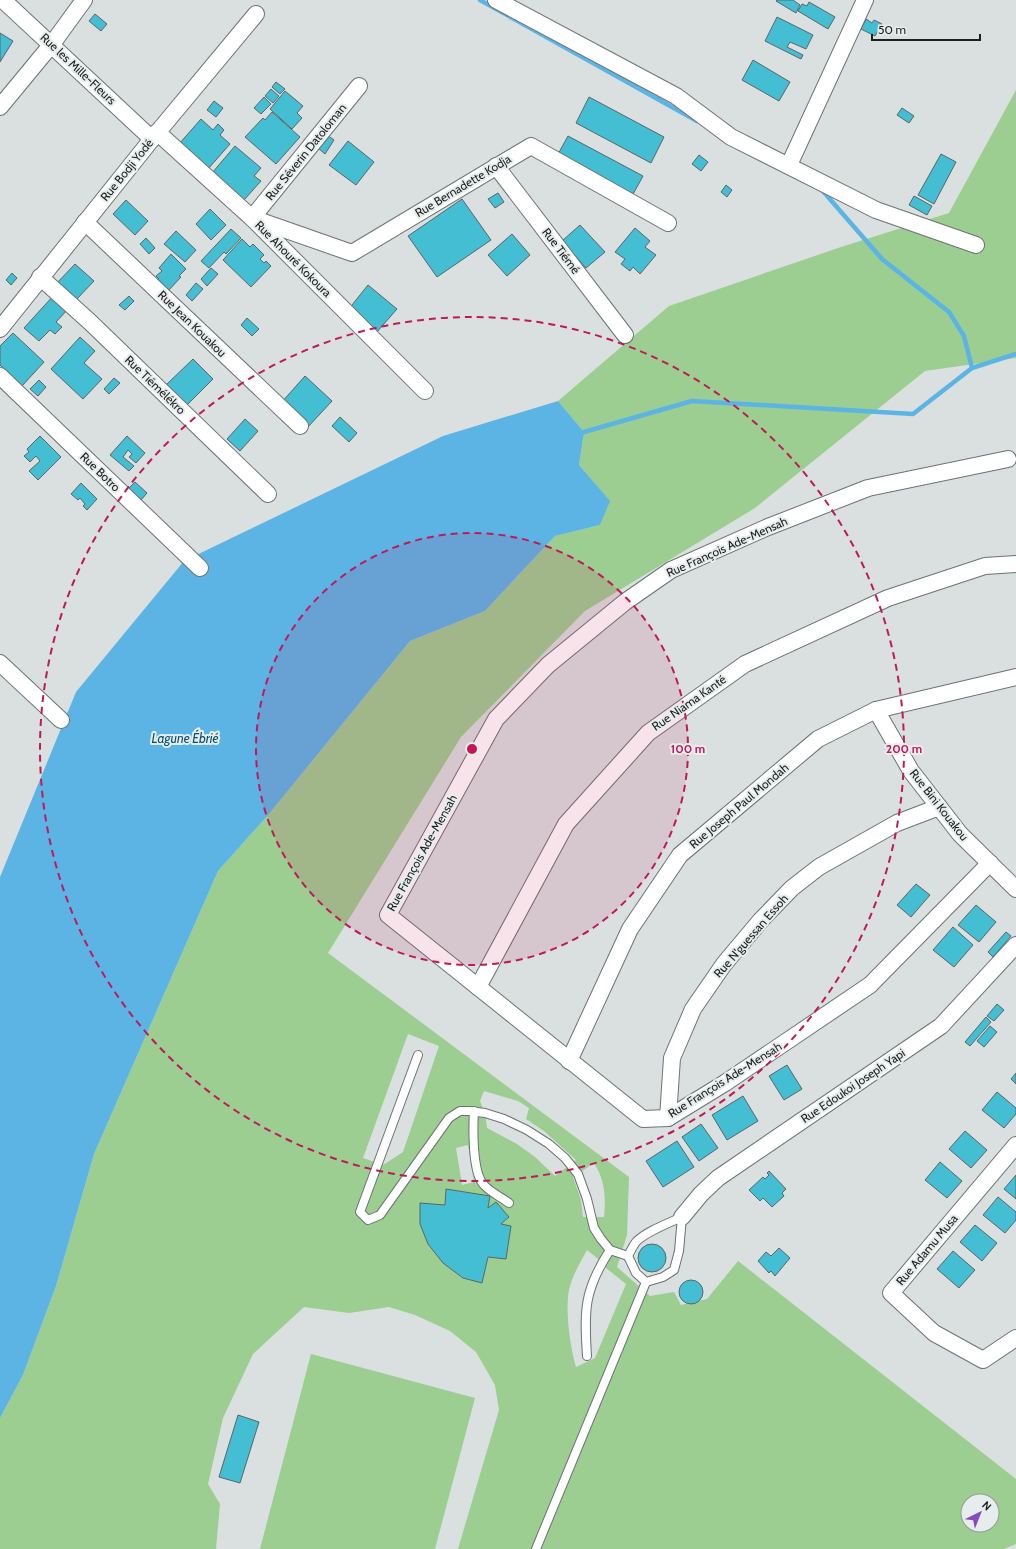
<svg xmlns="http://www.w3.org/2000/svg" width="1016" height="1549" font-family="Cabin,sans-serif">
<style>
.green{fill:#9ccd91;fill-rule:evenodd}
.water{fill:#5cb4e4}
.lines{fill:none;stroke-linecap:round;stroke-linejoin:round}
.stream{stroke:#5cb4e4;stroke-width:4.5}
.building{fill:#43bed2;stroke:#5e6466}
.lane-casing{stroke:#6c7372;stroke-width:10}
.street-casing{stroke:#6c7372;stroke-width:18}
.lane{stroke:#fff;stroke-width:8}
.street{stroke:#fff;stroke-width:16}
.ring{fill:none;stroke:#c2185b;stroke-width:2;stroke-dasharray:7 5}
.labels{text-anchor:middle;stroke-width:4;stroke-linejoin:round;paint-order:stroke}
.street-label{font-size:12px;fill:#1c1f1e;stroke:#e6edec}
.water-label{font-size:13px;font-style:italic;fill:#034f6f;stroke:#e6edec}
.centre{fill:#c2185b;stroke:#e6edec;stroke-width:2}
.ring-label{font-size:12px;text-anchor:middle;font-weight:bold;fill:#c2185b;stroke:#e6edec;stroke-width:4;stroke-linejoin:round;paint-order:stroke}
</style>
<rect width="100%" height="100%" fill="#d9e0df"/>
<g class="green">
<path d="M1016 90V358L925 371 755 508 585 611 461 737 328 953 629 1177 627 1235 617 1267 650 1296 674 1292 681 1305 707 1299 738 1261 1016 1479V1544L1004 1549H458L499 1410 495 1385 476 1352 450 1331 415 1315 389 1307 349 1313 304 1307 253 1354 223 1418 208 1484 220 1504 216 1549H0V1418L23 1375 56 1286 94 1154 218 871 269 814 410 641 485 611 555 536 600 525 609 501 579 465 584 432 558 401 669 306 841 247 949 213ZM408 1034 439 1046 403 1152 383 1165 363 1158ZM484 1091 518 1101 529 1108 526 1119 544 1131 576 1160 555 1176 535 1157 517 1144 487 1128 485 1113 480 1101ZM468 1145 474 1182 462 1185 456 1148ZM594 1163C605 1180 606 1198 604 1217H583L581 1200 573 1177ZM447 1189 489 1196 488 1208 496 1202 509 1217 501 1224 511 1226 506 1259 488 1257 482 1283 463 1278 443 1263 428 1244 420 1224V1204L445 1205ZM587 1250 602 1262 606 1268 626 1284 595 1358 576 1367C570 1347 565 1310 569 1290 572 1276 580 1263 587 1250ZM968 1501H992V1525H968Z"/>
<polygon points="311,1354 475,1398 435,1549 260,1549"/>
</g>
<polygon class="water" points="558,401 584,432 579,465 610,501 600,525 555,536 485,611 410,641 269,814 218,871 94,1154 56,1286 23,1375 0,1418 0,877 76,692 184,561 443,436"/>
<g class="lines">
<g class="stream">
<polyline points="480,0 697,121"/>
<polyline points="822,190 882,259 949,312 964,336 972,368"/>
<polyline points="580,435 584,432 692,401 913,414 972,368 1016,354"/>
</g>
</g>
<g class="building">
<polygon points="777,0 793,0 800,5 796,13 776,1"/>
<polygon points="809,2 835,17 828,29 798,11 802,4 807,6"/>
<polygon points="95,14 107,24 101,31 89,21"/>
<polygon points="777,17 813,35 806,49 790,42 787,47 803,55 801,59 765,41"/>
<polygon points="866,19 872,23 874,20 882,24 875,36 861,29"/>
<polygon points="0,33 13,41 0,62"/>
<polygon points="753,60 790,82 779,101 742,80"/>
<polygon points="276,82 285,89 280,94 272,87"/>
<polygon points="271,89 279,96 273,103 265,96"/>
<polygon points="285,91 303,106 297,113 302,118 292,129 270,109"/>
<polygon points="264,97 271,104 261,114 254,108"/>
<polygon points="589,97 664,137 651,163 576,123"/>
<polygon points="214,101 223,108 216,117 207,110"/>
<polygon points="902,108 914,116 909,123 897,115"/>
<polygon points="272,112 300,137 276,164 245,137 263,118 265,120"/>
<polygon points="201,119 213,130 218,124 224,130 220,135 230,144 208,169 179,144"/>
<polygon points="327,135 334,140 325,154 318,148"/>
<polygon points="568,136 643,176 632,196 557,156"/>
<polygon points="348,141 374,162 356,185 329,165"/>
<polygon points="235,146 261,168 254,176 261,181 244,200 212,173"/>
<polygon points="941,154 956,162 934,204 918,195"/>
<polygon points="699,155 708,162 701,171 692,164"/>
<polygon points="726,185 732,190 727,197 721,192"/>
<polygon points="498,193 504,202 495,208 488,199"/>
<polygon points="914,196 932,206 927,215 909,205"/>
<polygon points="462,199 491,240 437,277 408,236"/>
<polygon points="126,200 148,221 135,235 113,214"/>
<polygon points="210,209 226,225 211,240 196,224"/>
<polygon points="580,225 605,252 586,268 562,241"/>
<polygon points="635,228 650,241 645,247 656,255 640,274 633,267 630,271 621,264 625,259 615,252"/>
<polygon points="231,229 241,238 226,254 224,252 209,268 201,261"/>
<polygon points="176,231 196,250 185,262 164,244"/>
<polygon points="512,234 530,255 507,276 488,255"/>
<polygon points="146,238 155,248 149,254 140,244"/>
<polygon points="242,239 250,247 253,244 264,255 260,259 264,263 266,261 271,266 251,287 223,260"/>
<polygon points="171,254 186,269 179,276 181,277 168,291 157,281 159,279 156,276 162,271 159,268"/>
<polygon points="75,264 94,281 75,301 56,284"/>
<polygon points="211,268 218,274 207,286 201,279"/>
<polygon points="12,273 17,278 11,285 6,280"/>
<polygon points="196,283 203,289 192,301 186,295"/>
<polygon points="368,285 397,309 376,333 348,310"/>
<polygon points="54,295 69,308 56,322 62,327 55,334 50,330 39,341 24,328"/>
<polygon points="129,296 134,301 125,310 119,305"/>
<polygon points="247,318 259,329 252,336 241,325"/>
<polygon points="13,333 44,362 22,386 0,365 0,346"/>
<polygon points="80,337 95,351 84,363 102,379 83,399 51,369"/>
<polygon points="193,359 213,379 186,406 166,385"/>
<polygon points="305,376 332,401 307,428 281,403"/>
<polygon points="114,378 120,383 109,394 104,389"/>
<polygon points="39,380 46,387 38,396 30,389"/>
<polygon points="340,417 357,433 349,442 332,426"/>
<polygon points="245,419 258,431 240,451 227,439"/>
<polygon points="40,436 61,457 38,480 29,471 40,461 36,456 30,462 24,456 29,452 27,449"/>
<polygon points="127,436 145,453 136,463 129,457 132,454 128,450 123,457 134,466 129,471 110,455"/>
<polygon points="135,482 147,493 141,500 128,489"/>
<polygon points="81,483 97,499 87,510 83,506 85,504 80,498 78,500 71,494"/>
<polygon points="916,884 930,895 911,917 897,905"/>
<polygon points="976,905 996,922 979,942 958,925"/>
<polygon points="953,927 973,945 954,967 933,950"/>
<polygon points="1006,932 1011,936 993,957 988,952"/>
<polygon points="997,1004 1004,1010 994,1021 987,1016"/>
<polygon points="986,1017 991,1022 970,1046 965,1042"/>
<polygon points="990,1026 997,1032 984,1047 977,1041"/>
<polygon points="787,1065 802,1089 784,1100 769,1076"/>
<polygon points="1016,1073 1016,1084 1011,1079"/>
<polygon points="997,1092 1016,1108 1016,1114 1004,1128 982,1110"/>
<polygon points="743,1096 758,1121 727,1140 712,1115"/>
<polygon points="701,1124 718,1148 699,1161 682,1137"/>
<polygon points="965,1131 987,1150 971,1168 949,1149"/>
<polygon points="677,1141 694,1167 663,1187 646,1161"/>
<polygon points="940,1162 962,1181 947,1198 925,1180"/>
<polygon points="769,1171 786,1189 782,1193 784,1196 772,1207 763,1198 760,1201 749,1190 763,1177 765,1179 769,1175 767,1173"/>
<polygon points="1016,1175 1016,1199 1004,1189"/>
<polygon points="446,1189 490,1196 488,1208 496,1202 509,1217 501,1224 511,1226 506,1259 488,1257 482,1283 463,1278 443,1263 428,1244 420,1224 420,1203 445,1205"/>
<polygon points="998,1197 1016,1212 1016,1220 1005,1233 983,1215"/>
<polygon points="975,1225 997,1243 982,1261 960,1242"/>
<circle cx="652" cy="1258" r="14"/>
<polygon points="779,1248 790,1258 775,1276 771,1271 769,1273 758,1261 766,1252 771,1256"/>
<polygon points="953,1251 975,1270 959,1288 937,1269"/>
<circle cx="691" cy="1292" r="12"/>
<polygon points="238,1415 259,1422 240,1483 219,1477"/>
</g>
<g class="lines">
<g class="lane-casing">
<g id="lane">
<polyline points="418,1055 360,1212 368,1220 380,1215 449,1118 460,1111 469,1111 485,1113 504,1119 527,1130 549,1144 565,1158 578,1174 587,1199 594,1228 601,1239 610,1250 628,1256"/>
<path d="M474 1111C473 1128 472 1173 484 1185 490 1192 501 1197 509 1203"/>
<path d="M646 1282 636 1273 628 1256C630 1252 633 1246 636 1242 645 1232 669 1223 682 1217"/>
<polyline points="646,1282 663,1277 674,1270 679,1251 682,1217"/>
<path d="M587 1356C584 1310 584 1290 610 1250"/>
<polyline points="536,1549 646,1282"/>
</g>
</g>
<g class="street-casing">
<g id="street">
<polyline points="3,0 152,139"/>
<polyline points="496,0 676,96 731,137 876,210 976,245"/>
<polyline points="359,86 252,218 352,253 531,146 668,223"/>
<polyline points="0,107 52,44 84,0"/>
<polyline points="157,132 252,218 425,391"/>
<polyline points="789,165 865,0"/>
<polyline points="496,166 625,335"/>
<polyline points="85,222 300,426"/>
<polyline points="40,277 90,322 268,494"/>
<polyline points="0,329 152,139 256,14"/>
<polyline points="0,376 200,568"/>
<polyline points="0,663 61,720"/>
<polyline points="876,710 911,771 960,834 1016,889"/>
<polyline points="990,863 870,985 725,1083 668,1118 643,1119 388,915 496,719 548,665 625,602 671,570 768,527 868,488 1008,459"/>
<polyline points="478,987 566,824 648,733 745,664 888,598 985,566 1016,564"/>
<polyline points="569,1061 630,929 680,855 818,739 876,710 1016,677"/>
<polyline points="668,1118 672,1058 693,1009 724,964 761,920 792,888 819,867 897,823 939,807"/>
<polyline points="1016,1145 891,1293 934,1333 983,1360 1016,1338"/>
<polyline points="682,1217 701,1194 718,1178 941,1026 1016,945"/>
</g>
</g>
<use href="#lane" class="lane"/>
<use href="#street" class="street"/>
</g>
<circle cx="472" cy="749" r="216" fill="#c2185b" fill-opacity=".12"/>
<g class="ring">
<circle cx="472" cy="749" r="216"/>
<circle cx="472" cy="749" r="432"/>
</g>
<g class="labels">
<g class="street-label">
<text transform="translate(78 69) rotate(43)" y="4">Rue les Mille-Fleurs</text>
<text transform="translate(306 152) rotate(-51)" y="4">Rue Séverin Datoloman</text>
<text transform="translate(127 170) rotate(-51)" y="4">Rue Bodji Yodé</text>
<text transform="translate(463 186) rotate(-31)" y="4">Rue Bernadette Kodja</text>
<text transform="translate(561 251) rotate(53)" y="4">Rue Tiémé</text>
<text transform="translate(293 259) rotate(45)" y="4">Rue Ahouré Kokoura</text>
<text transform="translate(192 324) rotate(44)" y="4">Rue Jean Kouakou</text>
<text transform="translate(155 385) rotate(44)" y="4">Rue Tiémélékro</text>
<text transform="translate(100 472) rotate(44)" y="4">Rue Botro</text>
<text transform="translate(727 547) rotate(-24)" y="4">Rue François Ade-Mensah</text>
<text transform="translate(689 703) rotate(-35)" y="4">Rue Niama Kanté</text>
<text transform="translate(939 805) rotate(52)" y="4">Rue Bini Kouakou</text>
<text transform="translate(739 806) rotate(-40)" y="4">Rue Joseph Paul Mondah</text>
<text transform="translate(422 853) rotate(-61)" y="4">Rue François Ade-Mensah</text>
<text transform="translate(751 936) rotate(-49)" y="4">Rue N'guessan Essoh</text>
<text transform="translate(725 1080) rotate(-32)" y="4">Rue François Ade-Mensah</text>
<text transform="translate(853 1086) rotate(-34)" y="4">Rue Edoukoi Joseph Yapi</text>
<text transform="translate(927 1250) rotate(-50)" y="4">Rue Adamu Musa</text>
</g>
<g class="water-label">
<text x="185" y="743">Lagune Ébrié</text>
</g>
</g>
<circle cx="472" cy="749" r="6" class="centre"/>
<g class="ring-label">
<text x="688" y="753">100 m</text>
<text x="904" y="753">200 m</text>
</g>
<g transform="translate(980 1513) rotate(43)"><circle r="19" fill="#e6edec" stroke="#959b9a"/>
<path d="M0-3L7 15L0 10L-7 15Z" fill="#884ac0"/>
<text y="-6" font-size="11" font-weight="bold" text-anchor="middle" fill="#1c1f1e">N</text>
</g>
<path d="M872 34v6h108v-6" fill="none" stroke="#1c1f1e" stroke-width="2"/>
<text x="878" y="34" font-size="12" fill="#1c1f1e" stroke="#e6edec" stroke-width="3" paint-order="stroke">50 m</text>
</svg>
